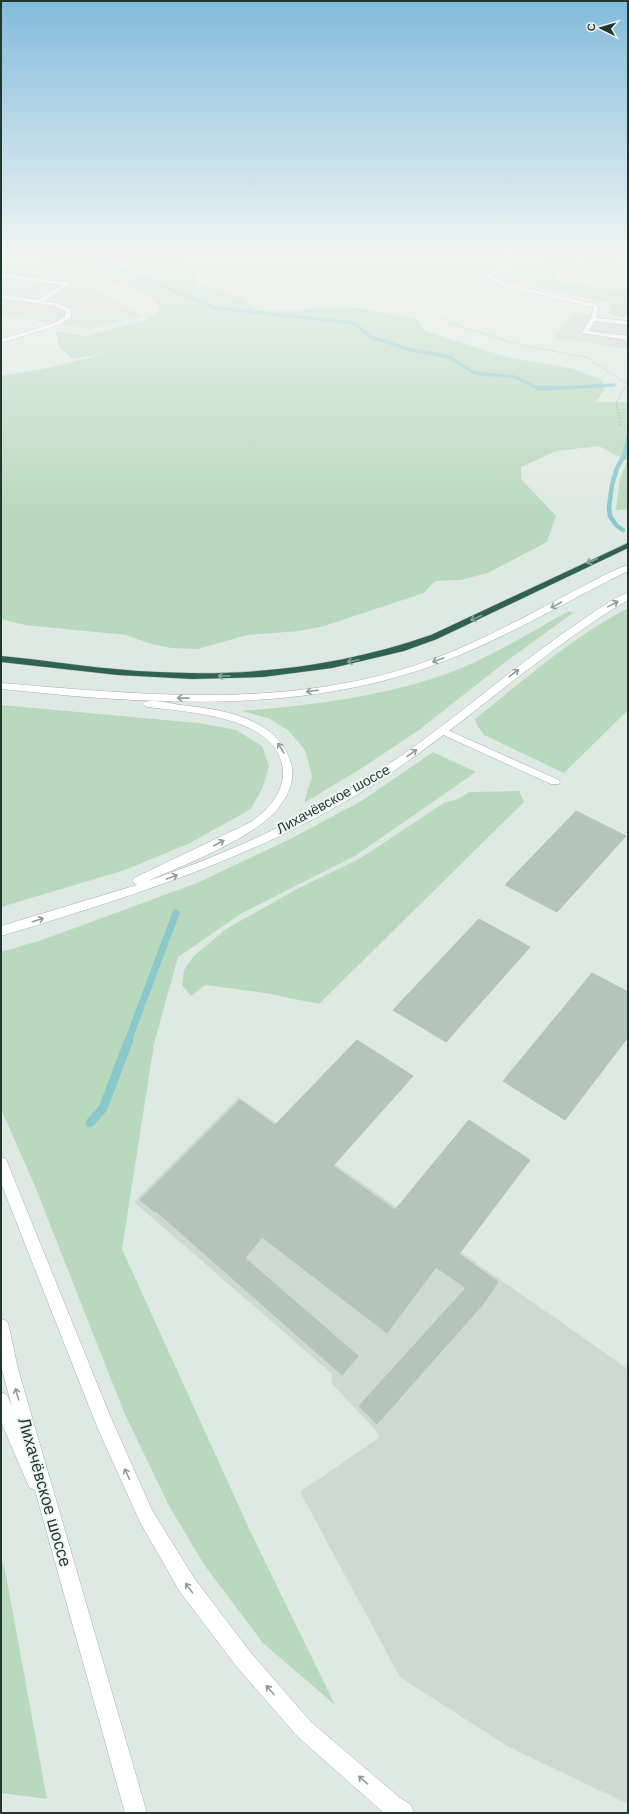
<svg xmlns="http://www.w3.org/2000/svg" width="629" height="1814" font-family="'DM Sans',sans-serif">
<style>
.built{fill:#cdd9d2}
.green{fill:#b9d9be}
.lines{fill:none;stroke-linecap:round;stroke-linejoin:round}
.stream-far3{stroke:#8ac8cb;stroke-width:3.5}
.stream-far2{stroke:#8ac8cb;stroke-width:4.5}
.stream-far1{stroke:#8ac8cb;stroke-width:7}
.stream{stroke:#8ac8cb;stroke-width:9}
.building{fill:#b4c4bc;stroke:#b2c2ba}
.lane-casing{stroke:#a2b0a9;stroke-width:1}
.secondary-casing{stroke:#9fb4aa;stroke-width:1}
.highway-casing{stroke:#bcc3c1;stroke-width:1}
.path-far1{stroke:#81ab99;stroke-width:1;stroke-dasharray:1 1.5;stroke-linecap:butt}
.path{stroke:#81ab99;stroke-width:1.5;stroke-dasharray:1 2;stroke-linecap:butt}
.lane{fill:#fff;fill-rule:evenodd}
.secondary{fill:#fff;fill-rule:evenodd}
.highway{fill:#2f6252;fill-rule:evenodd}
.oneway{stroke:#85a59a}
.oneway2{stroke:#909c97}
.labels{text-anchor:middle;stroke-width:4;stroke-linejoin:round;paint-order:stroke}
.street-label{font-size:14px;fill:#21382f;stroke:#eff6f2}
.near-street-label{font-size:17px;fill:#21382f;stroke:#eff6f2}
</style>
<rect width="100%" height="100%" fill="#dfe9e3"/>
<g class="built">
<polygon points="567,256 628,256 628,280"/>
<polygon points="15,259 94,275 95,288 142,316 90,329 1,315 1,266"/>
<polygon points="572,313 628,321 628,349 554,338"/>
<polygon points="239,1097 628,1369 628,1804 507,1746 400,1677 300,1492 380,1437 374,1428 331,1383 332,1374 134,1202"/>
</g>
<g class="green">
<polygon points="24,256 182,256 193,264 198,285 225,291 244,300 259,310 293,311 325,307 358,308 417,319 425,331 507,357 574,369 602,380 605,390 595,402 628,402 628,509 616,510 620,479 627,461 599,446 556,451 521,467 521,479 556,516 547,542 488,573 460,580 435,581 424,593 324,626 299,631 248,635 197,649 171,648 148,643 126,635 25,625 1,619 1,376 48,368 108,353 73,359 59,347 56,331 86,336 145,320 161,309 153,299 134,290 112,283 97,274 27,260"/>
<path d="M551 256H575L580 261C571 264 563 269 556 276L558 280 588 286 628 291V318L610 315 611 307 610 303 508 282 505 278 506 275Z"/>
<path d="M628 608V710L564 773 484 735 477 725 475 719C524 680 572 637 628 608Z"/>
<path d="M569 611 573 613 504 663 419 730 362 768 304 803 312 776 305 750 288 730 268 718 242 711C313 705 392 696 459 669 497 653 533 631 569 611Z"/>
<polygon points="1,705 198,723 236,730 262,746 269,766 263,787 251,809 190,843 125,870 1,907"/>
<polygon points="433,752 476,772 355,856 242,913 178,957 154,1044 122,1249 252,1535 335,1705 263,1643 205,1566 169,1506 124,1412 34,1184 1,1109 1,952 42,940 197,883 292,838 363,800"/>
<polygon points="519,791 524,802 319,1004 265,993 205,985 191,996 182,985 184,970 194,956 226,929 295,890 359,859 444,803 458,799 469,792"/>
<polygon points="1,1558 5,1570 47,1799 1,1793"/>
</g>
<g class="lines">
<polyline class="stream-far3" points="91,256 215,308 354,323 371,337 411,350 450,357 474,373 515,377 539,389 614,385"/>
<g class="stream-far2">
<polyline points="538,388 558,388"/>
<polyline points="623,530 616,525 610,516 609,507 612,485 617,468 625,454 628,439"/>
</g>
<polyline class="stream-far1" points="128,1041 176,913"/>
<polyline class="stream" points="90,1123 103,1108 129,1040"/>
</g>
<g class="building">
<polygon points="576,811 626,836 557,912 505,885"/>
<polygon points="479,919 530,947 446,1042 393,1010"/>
<polygon points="592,973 628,992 628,1037 565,1120 503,1081"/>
<polygon points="357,1040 413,1076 333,1166 395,1210 469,1120 530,1160 459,1254 498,1282 483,1304 377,1424 359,1406 466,1288 436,1267 387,1333 262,1237 245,1258 358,1356 342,1375 156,1211 155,1212 140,1200 240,1100 275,1125"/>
</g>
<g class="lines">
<g class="lane-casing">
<g id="lane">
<polygon points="520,256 526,256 492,276 507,284 598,305 597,318 628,321 628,325 595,321 589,331 628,336 628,340 583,333 582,332 592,316 593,307 503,286 486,277 489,273"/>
<polygon points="606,256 628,258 628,262 606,257"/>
<polygon points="1,273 69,283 69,285 44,301 57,303 71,309 71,317 59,325 1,343 1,339 55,323 65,316 66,311 54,306 1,298 1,294 37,300 62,285 1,277"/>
<polygon points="443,728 559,780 560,782 559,784 551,784 439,733 438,731 439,729"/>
</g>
</g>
<g class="secondary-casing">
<g id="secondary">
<path d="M628 565V571C566 601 507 638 442 662 325 707 197 706 73 696 49 694 25 691 1 689V683C147 695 295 711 436 658 481 641 523 618 566 595 585 586 608 571 628 565Z"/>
<path d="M628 593V600C537 654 461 729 371 786 254 859 132 896 1 936V926L137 885 132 881 134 878 251 822C267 811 284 792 283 772 281 716 187 712 147 707L142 704 144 702C154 699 169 703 180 705 220 709 275 717 290 760 296 778 290 792 279 807 257 837 184 865 148 881 244 848 337 803 419 743 474 703 525 658 581 621 594 612 614 597 628 593Z"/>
<polygon points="1,1157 6,1159 8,1164 111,1418 152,1510 194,1578 251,1653 311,1722 400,1798 411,1805 414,1813 384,1813 297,1736 237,1667 180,1592 140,1522 98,1429 1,1183"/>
<polygon points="1,1319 7,1321 9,1327 18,1369 147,1813 125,1813 35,1490 29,1487 1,1422 1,1392 7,1395 12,1407 1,1366"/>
</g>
</g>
<g class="highway-casing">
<path id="highway" d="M628 543V548L437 639 404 651 332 668 263 677 193 679 118 675 1 662V656C53 661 105 670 157 672 253 677 341 666 431 635Z"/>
</g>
<path class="path-far1" d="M480 285C464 290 450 298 436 308L438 315 451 323 516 344 588 358 627 384 624 389"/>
<polyline class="path" points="621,425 616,403 624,388"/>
<use href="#lane" class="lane"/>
<use href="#secondary" class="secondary"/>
<use href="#highway" class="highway"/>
</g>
<defs><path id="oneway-shaft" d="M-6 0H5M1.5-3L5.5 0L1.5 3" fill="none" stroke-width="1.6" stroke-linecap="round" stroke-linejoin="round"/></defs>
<g class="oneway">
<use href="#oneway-shaft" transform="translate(592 561) rotate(155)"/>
<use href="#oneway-shaft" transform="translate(476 618) rotate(155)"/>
<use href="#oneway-shaft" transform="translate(353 661) rotate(168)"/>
<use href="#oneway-shaft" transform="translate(224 676) rotate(-180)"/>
</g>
<g class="oneway2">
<use href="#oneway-shaft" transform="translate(613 604) rotate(-29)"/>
<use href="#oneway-shaft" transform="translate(556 605) rotate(152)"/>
<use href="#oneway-shaft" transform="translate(438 660) rotate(160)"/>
<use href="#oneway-shaft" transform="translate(514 673) rotate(-37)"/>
<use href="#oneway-shaft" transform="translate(312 691) rotate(172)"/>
<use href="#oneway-shaft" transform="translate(183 698) rotate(-179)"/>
<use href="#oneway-shaft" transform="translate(281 748) rotate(-121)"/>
<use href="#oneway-shaft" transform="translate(412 753) rotate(-35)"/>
<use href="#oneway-shaft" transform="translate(219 843) rotate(-28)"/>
<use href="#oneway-shaft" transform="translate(172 877) rotate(-20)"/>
<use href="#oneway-shaft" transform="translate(38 920) rotate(-17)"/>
<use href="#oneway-shaft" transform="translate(17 1394) rotate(-106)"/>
<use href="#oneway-shaft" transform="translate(127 1474) rotate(-115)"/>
<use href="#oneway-shaft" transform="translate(189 1588) rotate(-126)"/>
<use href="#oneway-shaft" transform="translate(270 1690) rotate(-131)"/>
<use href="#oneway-shaft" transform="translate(363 1780) rotate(-139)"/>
</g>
<linearGradient id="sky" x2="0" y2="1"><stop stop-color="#82bcdc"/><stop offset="0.5" stop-color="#f1f5f2"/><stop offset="1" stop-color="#f1f5f2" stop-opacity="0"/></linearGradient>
<rect width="629" height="510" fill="url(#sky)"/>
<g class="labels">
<g class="street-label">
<text transform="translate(333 799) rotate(-29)" y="5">Лихачёвское шоссе</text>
</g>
<g class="near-street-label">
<text transform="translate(45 1492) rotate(74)" y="6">Лихачёвское шоссе</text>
</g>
</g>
<rect width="629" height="1814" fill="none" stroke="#21382f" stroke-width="4"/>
<g transform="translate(601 28) rotate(275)" stroke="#eff6f2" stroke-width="3" paint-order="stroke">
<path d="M0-3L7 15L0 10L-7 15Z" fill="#21382f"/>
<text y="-6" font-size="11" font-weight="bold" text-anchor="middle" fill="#21382f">С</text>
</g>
</svg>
